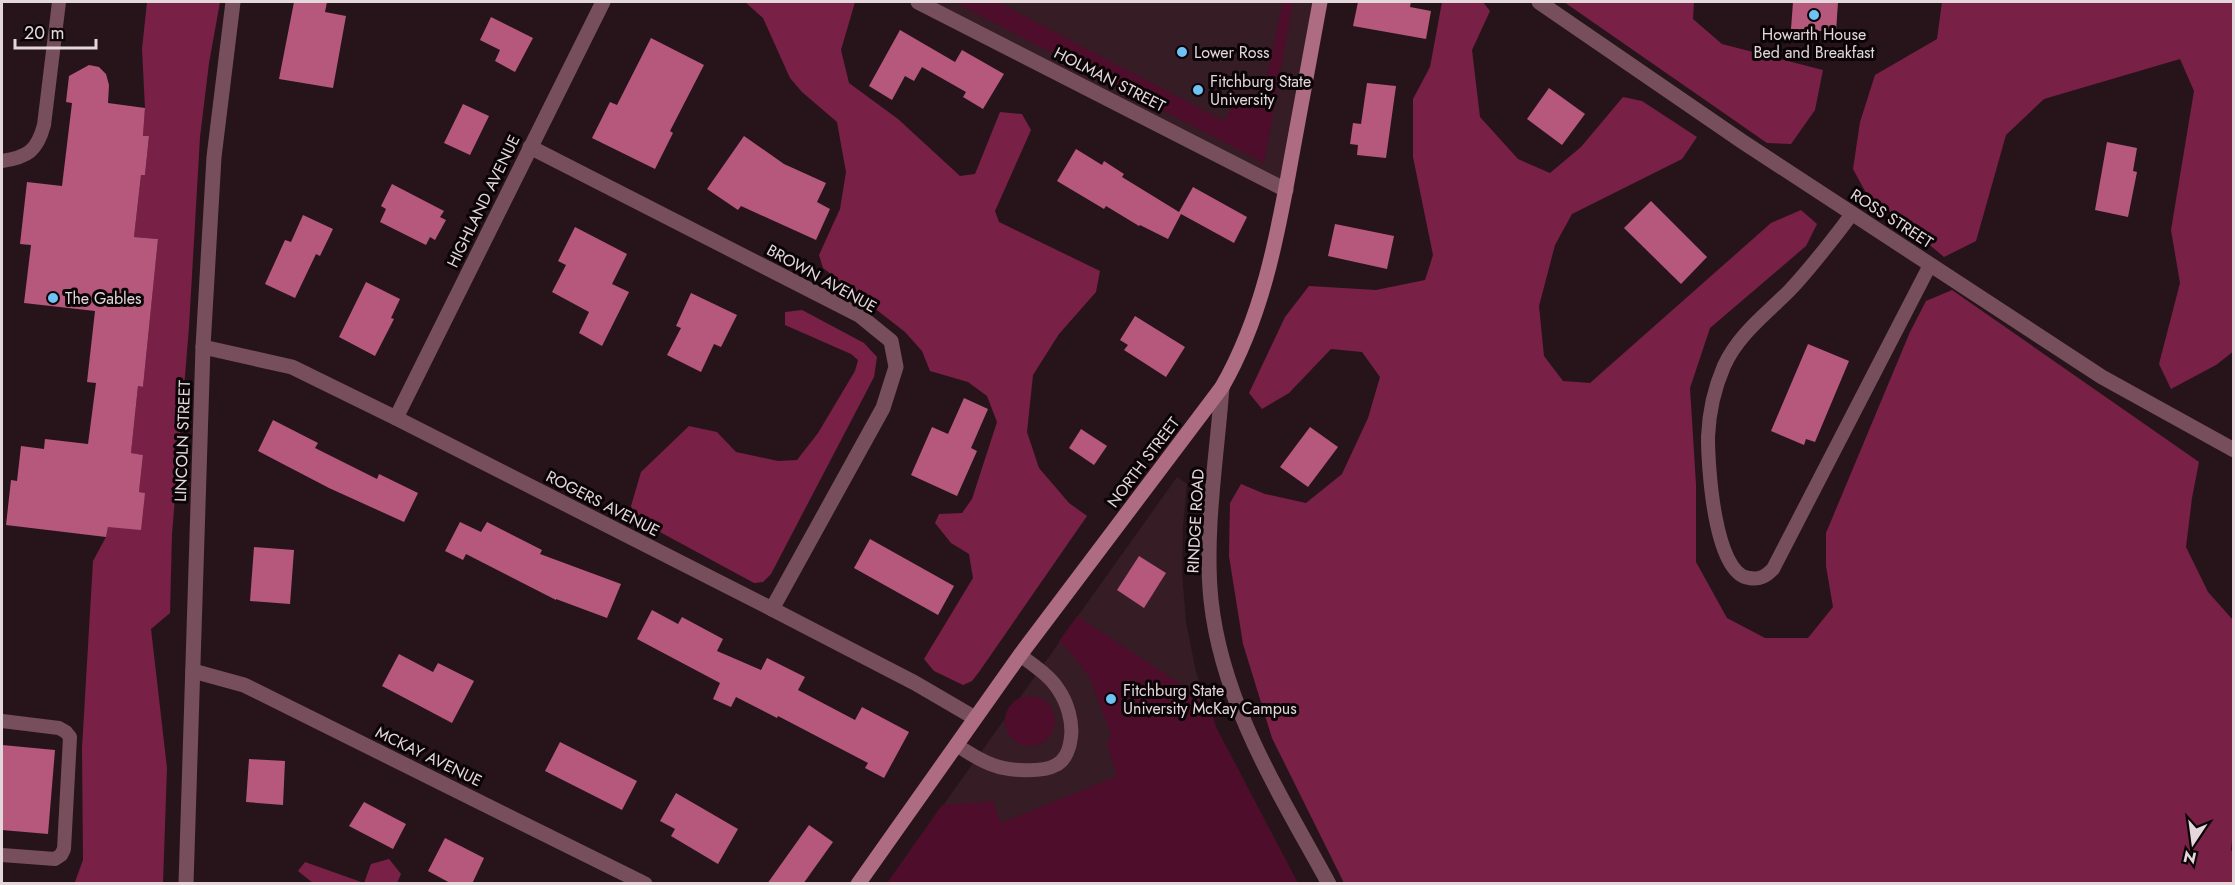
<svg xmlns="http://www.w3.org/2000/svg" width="2235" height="885" font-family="Jost,sans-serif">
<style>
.built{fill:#351c25}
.green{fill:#4e0d2a}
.forest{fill:#792046}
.building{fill:#b6587b}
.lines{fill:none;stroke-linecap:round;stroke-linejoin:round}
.lane{stroke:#774f5c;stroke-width:14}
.street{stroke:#774f5c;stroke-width:15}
.secondary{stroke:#ad6c82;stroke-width:15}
.poi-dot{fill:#6fc2f4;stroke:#0a0406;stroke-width:2}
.labels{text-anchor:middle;stroke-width:6;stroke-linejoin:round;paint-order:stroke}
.poi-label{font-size:16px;fill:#e4d7db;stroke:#0a0406;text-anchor:start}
.street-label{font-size:16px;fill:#e4d7db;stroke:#0a0406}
</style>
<rect width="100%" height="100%" fill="#27141b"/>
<g class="built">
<polygon points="918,2 1320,2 1286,190"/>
<polygon points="1177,477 1187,484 1183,527 1182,572 1186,622 1196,672 1214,726 1236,774 887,884"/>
</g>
<g class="green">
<polygon points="954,2 998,2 1224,121 1235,102 1260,106 1283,2 1293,2 1264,163"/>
<polygon points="1077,616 1208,702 1216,727 1298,883 887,883 942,805 993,801 1001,823 1117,776 1107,745 1111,735 1090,678 1071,653 1059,641"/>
<circle cx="1030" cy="721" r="25"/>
</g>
<g class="forest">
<polygon points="147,2 220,2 209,63 200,137 189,327 172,534 170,613 151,629 167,768 163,883 73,884 75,882 83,860 82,748 93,561 106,537 108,527 145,493 139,492 143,455 131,453 138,386 143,387 158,239 134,237 141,175 145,175 149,137 143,136 145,108 142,49"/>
<polygon points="745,2 855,2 841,50 849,83 898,119 960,176 975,174 1000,112 1022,114 1031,130 995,211 999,222 1100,271 1096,292 1059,334 1033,375 1027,432 1039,468 1069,503 1087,516 979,672 972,681 963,685 934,671 924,659 973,578 969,554 951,543 935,523 939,514 962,513 972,499 997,422 987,396 968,382 930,371 922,351 905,332 823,268 819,255 840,209 846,172 837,122 802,92 790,78 763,18"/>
<polygon points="1442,2 1483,2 1490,11 1472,50 1480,117 1518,159 1550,173 1581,147 1623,97 1642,101 1697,137 1682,159 1572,214 1555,245 1539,306 1544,356 1563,381 1590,383 1771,223 1801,210 1817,224 1806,246 1710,328 1690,388 1696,485 1696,562 1727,618 1765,638 1808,638 1833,607 1826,566 1826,533 1910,332 1926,301 1952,290 2199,462 2192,498 2186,547 2208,592 2233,620 2234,822 2231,850 2233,852 2233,883 1344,883 1272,738 1243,644 1229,556 1230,503 1241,484 1265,494 1306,503 1342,474 1368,418 1380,377 1362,352 1331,349 1289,393 1262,409 1249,393 1285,317 1309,286 1376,290 1425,280 1433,255 1413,157 1413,99 1430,67"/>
<polygon points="1564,2 1694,2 1693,19 1722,44 1823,70 1815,110 1791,144 1767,143"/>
<polygon points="1942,2 2233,2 2234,351 2216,365 2171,389 2159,364 2180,283 2171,230 2194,91 2180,59 2044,99 2006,135 1976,241 1944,257 1865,191 1853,169 1860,122 1875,75 1937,39"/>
<polygon points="802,310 864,343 877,357 874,377 771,574 763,582 754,583 636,519 631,506 641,472 689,426 717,432 736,452 778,461 797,460 818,433 855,371 858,360 851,354 785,325 785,312"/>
<polygon points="389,859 401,874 397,883 313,883 298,871 305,862 364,883 371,864"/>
</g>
<g class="building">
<polygon points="294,2 327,2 325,12 346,16 333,88 279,79"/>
<polygon points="1358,2 1411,2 1410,7 1431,11 1426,39 1353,26"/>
<polygon points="1793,2 1838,2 1836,32 1791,29"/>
<polygon points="491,17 533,38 515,72 495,61 500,50 480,40"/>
<polygon points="900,30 955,62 962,50 1004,74 983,109 963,97 966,92 922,67 914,81 905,76 892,100 869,86"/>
<polygon points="651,38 704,65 670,131 673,133 655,169 592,138 610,102 617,105"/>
<polygon points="89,65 99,67 106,74 109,85 108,103 145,108 143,136 149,136 145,175 141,175 134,237 158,239 143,387 138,386 131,453 143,455 139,492 145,493 141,530 108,527 106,537 6,525 11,480 17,481 21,446 44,449 45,439 88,444 96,383 87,382 95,311 24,303 31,245 20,244 27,182 62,186 72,103 66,102 69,76"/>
<polygon points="1367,83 1396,86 1386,158 1357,155 1358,145 1350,144 1353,123 1361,124"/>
<polygon points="1549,88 1585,114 1562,145 1527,119"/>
<polygon points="463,104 489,116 470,155 444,143"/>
<polygon points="744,136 784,164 826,183 817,202 830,209 816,240 741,206 738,210 707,189"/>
<polygon points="2107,142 2137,148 2133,171 2137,172 2128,217 2095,210"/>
<polygon points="1076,149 1102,165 1104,161 1124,174 1122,177 1179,212 1193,187 1247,217 1234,243 1181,214 1168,239 1140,225 1139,226 1106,206 1104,209 1057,181"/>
<polygon points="392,184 444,211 440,217 446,220 435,240 430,237 426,245 380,222 386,209 381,206"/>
<polygon points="1651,201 1707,257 1681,284 1624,228"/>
<polygon points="303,215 333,229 320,256 316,254 295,298 265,284 285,240 291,242"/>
<polygon points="1335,224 1394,236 1387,269 1328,256"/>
<polygon points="575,227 627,254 612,284 629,292 602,346 579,333 589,312 552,292 566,265 558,261"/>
<polygon points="366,282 400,299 391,318 394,319 375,356 339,337"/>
<polygon points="691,293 737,315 721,347 714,344 701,372 667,355 681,328 676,326"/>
<polygon points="1135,316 1185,347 1166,377 1124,350 1128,345 1120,340"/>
<polygon points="1808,344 1849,361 1815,442 1806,439 1804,445 1771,431"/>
<polygon points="964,398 988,409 971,448 977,451 957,496 911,475 932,427 948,434"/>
<polygon points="273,420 318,443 315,448 377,479 379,474 418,493 404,522 329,488 258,451"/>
<polygon points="1310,427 1338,447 1308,487 1280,467"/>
<polygon points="1081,429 1107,446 1094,465 1069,448"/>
<polygon points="460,522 481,532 487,522 542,550 540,554 621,584 607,618 556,599 556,600 466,554 463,560 445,551"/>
<polygon points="870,539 954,586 938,615 854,568"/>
<polygon points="254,547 294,550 290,604 250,601"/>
<polygon points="1139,556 1166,573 1144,608 1117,590"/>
<polygon points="652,610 678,624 682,617 723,639 717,651 761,670 767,658 805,677 798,690 855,720 862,707 909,732 884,778 865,768 868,763 778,716 777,718 736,697 731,707 713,699 720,683 637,639"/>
<polygon points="399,654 433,672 438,663 474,681 452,723 382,686"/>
<polygon points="560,742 637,781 622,810 545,771"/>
<polygon points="2,745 55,750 48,834 2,830"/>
<polygon points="249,759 285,761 283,805 246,802"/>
<polygon points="676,793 738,829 718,864 671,836 675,829 660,821"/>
<polygon points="364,802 406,824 393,849 349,826"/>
<polygon points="809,825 833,842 803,884 767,884"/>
<polygon points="445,838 484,858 472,884 452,884 428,871"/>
</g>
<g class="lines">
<g class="lane">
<path d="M2 161C28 157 37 151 44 125L59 2"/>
<path d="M1852 214C1832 240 1812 267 1789 291 1765 315 1738 335 1724 366 1714 389 1709 412 1708 437 1708 465 1714 574 1749 578 1760 580 1766 576 1773 569L1930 265"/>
<polyline points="2,721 59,728 66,732 70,737 64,849 61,855 55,859 2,855"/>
<path d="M956 745C968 752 980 761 993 765 1008 771 1042 773 1056 765 1066 760 1070 747 1071 737 1073 721 1067 702 1058 689 1049 675 1033 665 1020 655"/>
</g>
<g class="street">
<polyline points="918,2 1286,190"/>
<polyline points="1539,2 1743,142 2102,377 2234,450"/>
<polyline points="530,147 859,315 891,341 896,367 883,408 772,609"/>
<polyline points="203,347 292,367 396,418 772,609 915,683 975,718"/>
<path d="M1222 387C1217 456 1204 532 1211 600 1222 704 1280 794 1329 884"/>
<polyline points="396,418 603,2"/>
<polyline points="193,671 244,685 645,884"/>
<polyline points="186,884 203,347 214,157 233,2"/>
</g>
<path class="secondary" d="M858 884 1020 655 1222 387C1262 317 1277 239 1291 160 1301 107 1310 54 1320 2"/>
</g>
<g class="poi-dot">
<circle cx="1814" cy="15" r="6"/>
<circle cx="1182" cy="52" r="6"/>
<circle cx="1198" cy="90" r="6"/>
<circle cx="53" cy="298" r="6"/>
<circle cx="1111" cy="699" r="6"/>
</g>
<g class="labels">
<g class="poi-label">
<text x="1814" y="40" text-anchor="middle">Howarth House<tspan x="1814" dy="18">Bed and Breakfast</tspan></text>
<text x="1194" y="58">Lower Ross</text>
<text x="1210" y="87">Fitchburg State<tspan x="1210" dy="18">University</tspan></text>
<text x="65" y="304">The Gables</text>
<text x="1123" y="696">Fitchburg State<tspan x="1123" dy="18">University McKay Campus</tspan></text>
</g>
<g class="street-label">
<text transform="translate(1110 79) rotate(27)" y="6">HOLMAN STREET</text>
<text transform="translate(483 201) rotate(-64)" y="6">HIGHLAND AVENUE</text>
<text transform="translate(1892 218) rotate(33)" y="6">ROSS STREET</text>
<text transform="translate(822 278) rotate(29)" y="6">BROWN AVENUE</text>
<text transform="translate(182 441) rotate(-88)" y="6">LINCOLN STREET</text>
<text transform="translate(1143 462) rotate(-53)" y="6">NORTH STREET</text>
<text transform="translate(603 503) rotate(27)" y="6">ROGERS AVENUE</text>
<text transform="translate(1195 521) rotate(-87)" y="6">RINDGE ROAD</text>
<text transform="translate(429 756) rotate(26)" y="6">MCKAY AVENUE</text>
</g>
</g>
<rect width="2235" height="885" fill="none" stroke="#e4d7db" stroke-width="6"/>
<g transform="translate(2193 843) rotate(193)" stroke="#0a0406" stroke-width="4.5" paint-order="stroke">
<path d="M0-4.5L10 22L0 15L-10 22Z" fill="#e4d7db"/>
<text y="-9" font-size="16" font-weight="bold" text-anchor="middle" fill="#e4d7db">N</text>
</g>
<path d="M15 39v9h81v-9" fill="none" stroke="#e4d7db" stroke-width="3"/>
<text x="24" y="39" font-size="18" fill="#e4d7db" stroke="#0a0406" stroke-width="4.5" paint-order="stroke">20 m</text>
</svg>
